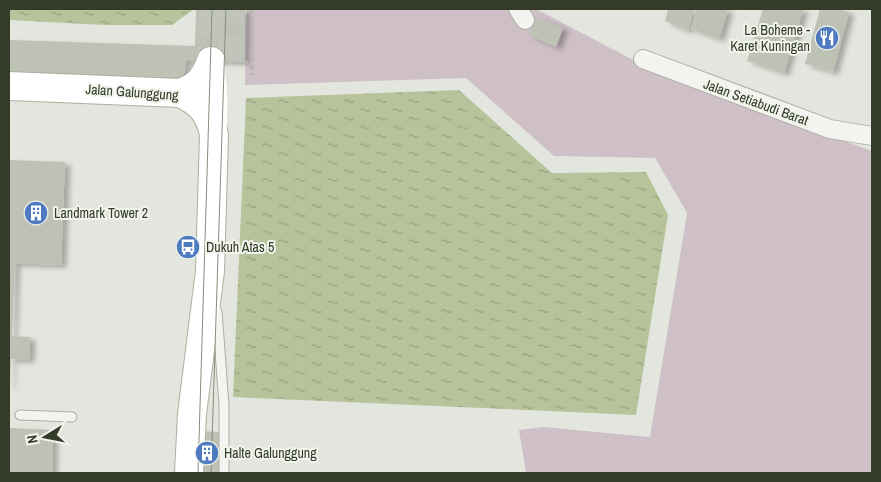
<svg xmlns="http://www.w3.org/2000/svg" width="881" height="482" font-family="'Archivo Narrow',sans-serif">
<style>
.green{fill:#cfc0c7}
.water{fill:url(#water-ripples)}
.building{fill:#bdc2b5;filter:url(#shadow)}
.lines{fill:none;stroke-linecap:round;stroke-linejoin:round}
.secondary-tunnel{stroke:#c0c4ba;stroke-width:25;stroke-dasharray:25 12;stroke-linecap:butt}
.lane-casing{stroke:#abafa4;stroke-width:11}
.street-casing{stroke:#abafa4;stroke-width:20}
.primary-casing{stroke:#aab09e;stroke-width:30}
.path{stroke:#b2b5ac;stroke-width:3;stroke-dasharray:4 4;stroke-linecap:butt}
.lane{stroke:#f3f4f0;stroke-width:9}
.street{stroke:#f3f4f0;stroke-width:18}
.secondary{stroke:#fff;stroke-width:25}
.primary{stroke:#fff;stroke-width:28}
.tram{stroke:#868e79;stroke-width:1}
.labels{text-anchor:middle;stroke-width:4;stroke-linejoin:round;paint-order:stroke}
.poi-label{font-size:14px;fill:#343b28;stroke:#f1f4ed;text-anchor:start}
.street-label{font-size:14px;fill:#343b28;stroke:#f1f4ed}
</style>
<defs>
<pattern id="water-ripples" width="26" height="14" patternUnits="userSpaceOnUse" patternTransform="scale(1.25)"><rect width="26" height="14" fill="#b8c39c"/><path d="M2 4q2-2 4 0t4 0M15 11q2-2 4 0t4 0" fill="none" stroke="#96a07f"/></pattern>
<filter id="shadow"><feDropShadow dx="5.5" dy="3" stdDeviation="2.5" flood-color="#0004"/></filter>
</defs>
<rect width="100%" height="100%" fill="#e3e6de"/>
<polygon class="green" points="247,9 536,9 658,73 872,151 872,473 526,473 519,430 543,427 650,437 687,213 655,158 554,156 466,78 245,85"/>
<g class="water">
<polygon points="9,9 194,9 172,25 105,25 9,20"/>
<polygon points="459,90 552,173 646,172 668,215 636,415 233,397 246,98"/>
</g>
<g class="building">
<polygon points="196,9 245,9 244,62 187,60 184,73 181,78 175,81 9,75 9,40 195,46"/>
<polygon points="668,9 694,9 688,31 665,21"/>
<polygon points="697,9 728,9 719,39 691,29"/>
<polygon points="763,9 803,9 784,73 747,61"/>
<polygon points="820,9 838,9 849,12 833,72 805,64"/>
<polygon points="536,17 563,28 556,47 529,35"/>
<polygon points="9,160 65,162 61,265 15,263 12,336 30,337 29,360 11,359 10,386 9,386"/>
<polygon points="9,428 53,430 52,473 9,473"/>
<polygon points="195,431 220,432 219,473 194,473"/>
</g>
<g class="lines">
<g class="secondary-tunnel">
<polyline points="209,9 212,61"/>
<polyline points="230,61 232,9"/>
</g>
<g class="lane-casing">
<g id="lane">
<polyline points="217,311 224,405 224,473"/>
<polyline points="20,415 72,417"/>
</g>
</g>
<g class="street-casing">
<g id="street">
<polyline points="518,9 525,20"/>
<polyline points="643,59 830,129 872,136"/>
</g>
</g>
<g class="primary-casing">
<g id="primary">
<path d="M9 86 180 93C200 102 210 113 214 135L210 271 192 414 189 473"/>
<path d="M180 93C198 87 205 78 211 61"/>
</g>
</g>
<g class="path">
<polyline points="252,9 252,75"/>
<polyline points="244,62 252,62"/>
</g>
<use href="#lane" class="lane"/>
<use href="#street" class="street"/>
<polyline class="secondary" points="212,61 215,100 214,135"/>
<use href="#primary" class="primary"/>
<g class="tram">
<polyline points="198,473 212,9"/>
<polyline points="211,473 226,9"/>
</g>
</g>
<defs>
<g id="restaurant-disc" transform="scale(1.25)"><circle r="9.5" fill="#4e7ac0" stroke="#f1f4ed"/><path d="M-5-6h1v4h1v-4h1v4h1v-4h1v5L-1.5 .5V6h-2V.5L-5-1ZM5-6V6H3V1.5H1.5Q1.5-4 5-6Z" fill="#fff"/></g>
<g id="building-disc" transform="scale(1.25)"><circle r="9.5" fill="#4e7ac0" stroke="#f1f4ed"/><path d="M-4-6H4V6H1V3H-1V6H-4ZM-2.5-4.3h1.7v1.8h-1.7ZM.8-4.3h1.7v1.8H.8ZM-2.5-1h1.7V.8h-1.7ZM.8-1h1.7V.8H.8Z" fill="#fff"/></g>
<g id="bus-disc" transform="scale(1.25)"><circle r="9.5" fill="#4e7ac0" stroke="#f1f4ed"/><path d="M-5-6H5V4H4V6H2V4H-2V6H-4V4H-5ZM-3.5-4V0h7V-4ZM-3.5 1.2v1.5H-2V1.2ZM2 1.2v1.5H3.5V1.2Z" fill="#fff"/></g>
</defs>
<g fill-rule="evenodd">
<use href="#restaurant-disc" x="827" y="38"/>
<use href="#building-disc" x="36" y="213"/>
<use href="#bus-disc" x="188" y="247"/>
<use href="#building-disc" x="207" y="453"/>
</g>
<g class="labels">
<g class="poi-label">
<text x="810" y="35" text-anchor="end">La Boheme -<tspan x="810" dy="16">Karet Kuningan</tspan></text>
<text x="54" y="218">Landmark Tower 2</text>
<text x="206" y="252">Dukuh Atas 5</text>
<text x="224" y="458">Halte Galunggung</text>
</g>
<g class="street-label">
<text transform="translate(132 92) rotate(4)" y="5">Jalan Galunggung</text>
<text transform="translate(756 102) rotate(20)" y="5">Jalan Setiabudi Barat</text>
</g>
</g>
<rect width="881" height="482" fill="none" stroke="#343b28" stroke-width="20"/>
<g transform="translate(45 437) rotate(260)" stroke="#f1f4ed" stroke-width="4" paint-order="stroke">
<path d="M0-4L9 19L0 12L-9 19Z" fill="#343b28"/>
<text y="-8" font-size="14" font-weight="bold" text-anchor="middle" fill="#343b28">N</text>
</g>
</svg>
